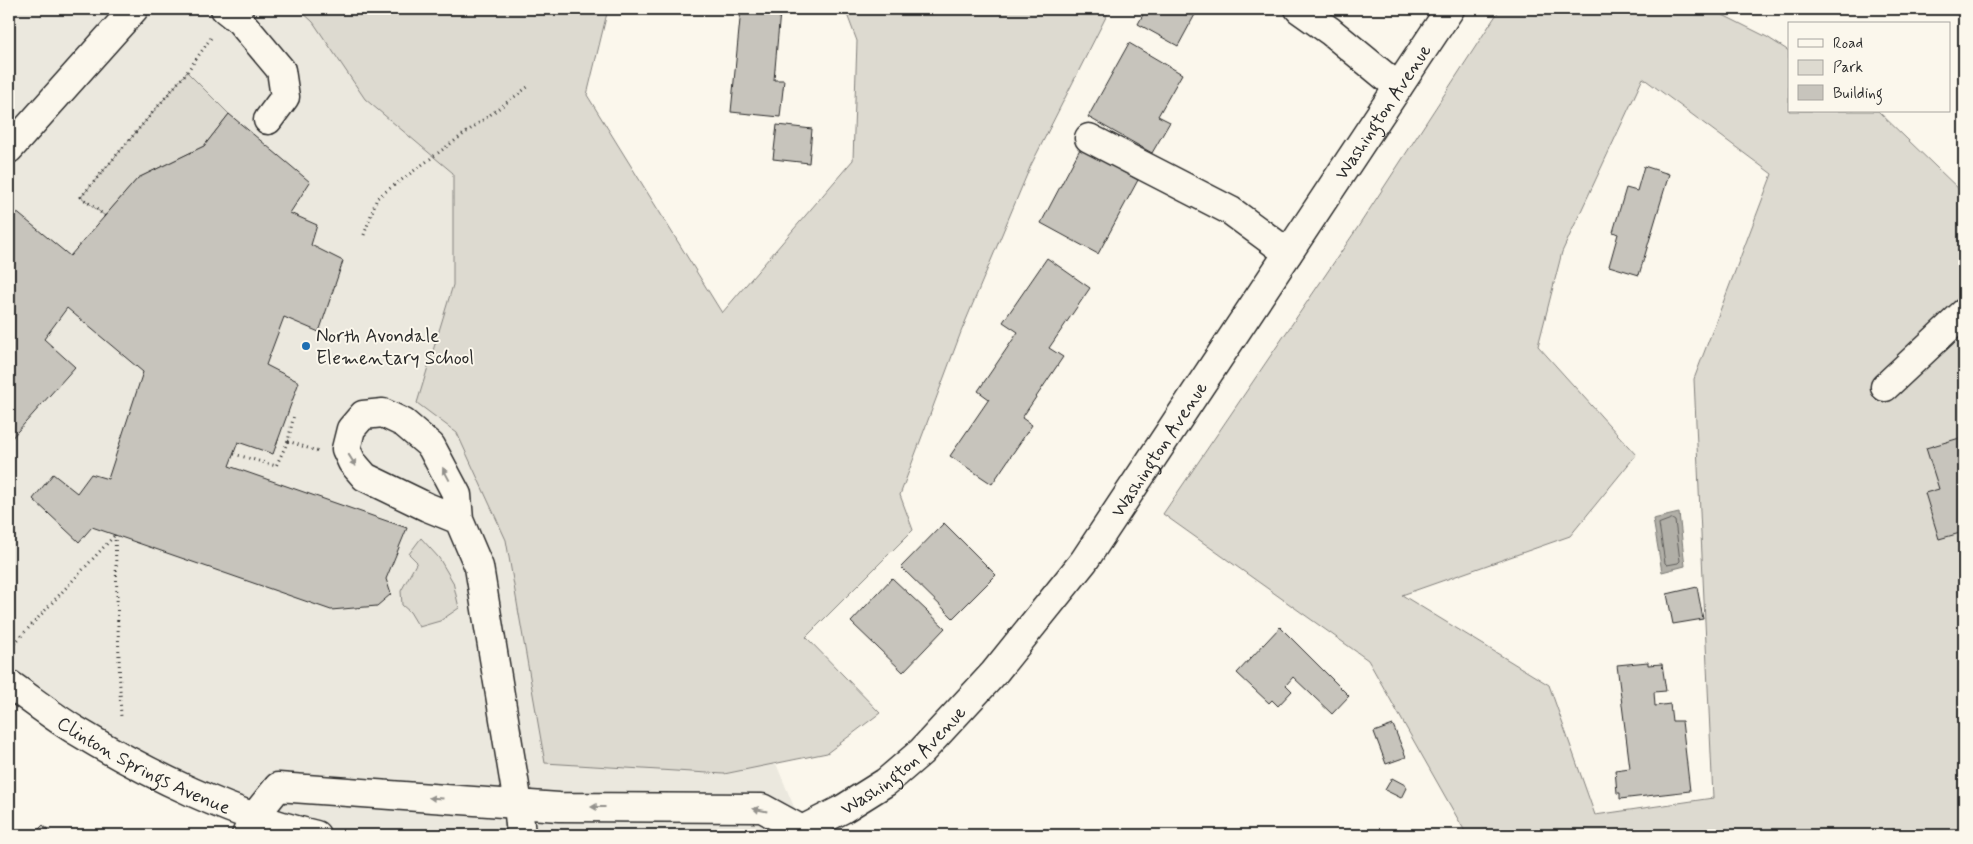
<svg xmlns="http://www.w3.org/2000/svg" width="1973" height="844" font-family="Mynerve,sans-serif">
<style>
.built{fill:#ebe8de}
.green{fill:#dddad0;stroke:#84827e;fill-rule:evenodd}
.water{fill:#b1afa7;stroke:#7b7a75}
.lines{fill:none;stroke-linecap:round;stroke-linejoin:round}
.shore{stroke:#61605d;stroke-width:1}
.building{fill:#c7c4bc;stroke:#2b2b2b}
.minor-casing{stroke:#2b2b2b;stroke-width:31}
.path{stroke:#2b2b2b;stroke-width:3;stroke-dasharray:1 4;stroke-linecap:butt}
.minor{stroke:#fbf7ec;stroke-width:28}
.oneway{fill:#93918c}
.poi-dot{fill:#1f6fb2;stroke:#fbf7ec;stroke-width:2}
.labels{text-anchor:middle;stroke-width:4;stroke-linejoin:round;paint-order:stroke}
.street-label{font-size:19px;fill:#2b2b2b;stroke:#fbf7ec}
.poi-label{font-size:19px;fill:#2b2b2b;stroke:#fbf7ec;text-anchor:start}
</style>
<rect width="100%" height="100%" fill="#fbf7ec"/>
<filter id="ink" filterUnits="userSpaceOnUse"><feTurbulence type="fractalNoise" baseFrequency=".02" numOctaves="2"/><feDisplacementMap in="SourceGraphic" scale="10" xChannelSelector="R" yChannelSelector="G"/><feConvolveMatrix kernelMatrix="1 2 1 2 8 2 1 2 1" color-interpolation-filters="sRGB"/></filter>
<g filter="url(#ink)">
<polygon class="built" points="9,9 463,9 804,831 792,835 316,835 254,817 9,684"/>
<g class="green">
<polygon points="299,9 608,9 587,95 722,313 853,160 857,41 845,9 1110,9 1031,165 961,332 900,495 913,530 806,637 880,713 827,753 724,774 545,763 506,540 457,433 417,403 453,285 453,173 365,99 313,22"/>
<path d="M1500 9H1711L1767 37 1789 51V111H1878L1964 194V835H1467L1368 660 1163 514 1358 227ZM1643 78 1772 174 1694 379 1713 798 1595 815 1549 685 1402 595 1570 536 1636 455 1538 346 1562 252Z"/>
<polygon points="187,72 229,114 204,146 138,178 105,216 81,197"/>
<polygon points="421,538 439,558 453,582 459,608 440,621 419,627 410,612 402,605 401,591 417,562 409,554"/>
</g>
<polygon class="water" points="1679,513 1685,566 1662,572 1653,519"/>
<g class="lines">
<polygon class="shore" points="1672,519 1675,521 1680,561 1678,563 1667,565 1665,563 1659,524"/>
</g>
<g class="building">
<polygon points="741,9 791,9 790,13 780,12 774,80 784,80 780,117 731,112"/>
<polygon points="1146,9 1198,9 1178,46 1138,24"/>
<polygon points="1129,43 1182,74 1158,116 1170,122 1152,153 1088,117"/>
<polygon points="229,114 310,182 290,213 317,225 311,245 343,261 319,332 284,317 266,365 299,382 273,454 238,442 229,466 407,528 386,579 391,594 377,606 331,610 92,527 79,542 33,499 53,474 77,493 91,474 108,479 143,372 67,308 44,339 75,367 9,441 9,206 70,256 138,178 204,146"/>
<polygon points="777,125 812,129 809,163 773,159"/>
<polygon points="1080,149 1138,180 1098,254 1041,223"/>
<polygon points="1644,166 1669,174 1639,275 1609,266 1618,234 1613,232 1626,188 1637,191"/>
<polygon points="1047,258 1090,288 1049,348 1063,357 1022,418 1032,425 992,484 950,456 989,399 978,391 1018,332 1003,322"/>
<polygon points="1963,437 1964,439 1964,548 1960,533 1939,539 1925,493 1939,489 1926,448"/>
<polygon points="944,523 996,575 953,618 901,567"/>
<polygon points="892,578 945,628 903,672 851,622"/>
<polygon points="1697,587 1703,619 1673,624 1667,594"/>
<polygon points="1280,627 1349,696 1332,714 1293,677 1286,685 1292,691 1278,706 1272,700 1269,703 1237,673"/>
<polygon points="1648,662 1648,665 1662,664 1666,691 1654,692 1655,706 1670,704 1672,721 1682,721 1690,791 1620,799 1620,793 1617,793 1615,770 1630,768 1617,665"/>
<polygon points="1393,725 1406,757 1386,764 1374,732"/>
<polygon points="1392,778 1407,786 1401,798 1385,790"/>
<polygon points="43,825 54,835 33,835"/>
</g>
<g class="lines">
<g class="minor-casing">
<g id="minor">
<polyline points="225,9 240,21 281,70 285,97 268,120"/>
<polyline points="1299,9 1330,31 1398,87"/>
<polyline points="1089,138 1231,211 1288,253"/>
<polyline points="9,149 134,9"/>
<polyline points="1885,387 1964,313"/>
<polyline points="459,520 427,507 365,477 352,462 346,449 351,429 363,415 383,413 404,423 431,446 457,495 459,520 479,567 518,804 521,835"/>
<path id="s1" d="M9 684C31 699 52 716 75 730 147 774 234 816 316 835"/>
<polyline points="246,835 254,817 278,787 559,807 762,808 804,831"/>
<path id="s2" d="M792 835 843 809 886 782 921 752 994 673 1084 561 1450 9"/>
</g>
</g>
<g class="path">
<polyline points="105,216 81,197 187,72 213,35"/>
<polyline points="364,235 377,198 529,86"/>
<polyline points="288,441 319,452"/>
<polyline points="234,454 276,466 288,441 294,415"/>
<polyline points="115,535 121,719"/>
<polyline points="11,647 115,535"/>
</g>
<use href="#minor" class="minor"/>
</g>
<defs><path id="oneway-solid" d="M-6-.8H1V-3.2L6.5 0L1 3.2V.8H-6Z" transform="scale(1.25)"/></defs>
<g class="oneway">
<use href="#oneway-solid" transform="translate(352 460) rotate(58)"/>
<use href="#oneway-solid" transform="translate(446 474) rotate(-118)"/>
<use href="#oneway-solid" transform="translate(436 798) rotate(-176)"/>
<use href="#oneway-solid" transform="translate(598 807) rotate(-180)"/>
<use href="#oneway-solid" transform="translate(760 810) rotate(-168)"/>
</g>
</g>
<circle class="poi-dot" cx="306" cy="346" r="5"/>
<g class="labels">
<g class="street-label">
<text dy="7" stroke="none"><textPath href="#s2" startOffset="945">Washington Avenue</textPath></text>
<text dy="7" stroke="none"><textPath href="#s2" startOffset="540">Washington Avenue</textPath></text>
<text dy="7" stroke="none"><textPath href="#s2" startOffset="135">Washington Avenue</textPath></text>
<text dy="7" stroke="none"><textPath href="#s1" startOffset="158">Clinton Springs Avenue</textPath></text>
</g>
<g class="poi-label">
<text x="316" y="342">North Avondale<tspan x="316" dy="22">Elementary School</tspan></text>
</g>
</g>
<rect width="1973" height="844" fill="none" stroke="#fbf7ec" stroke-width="30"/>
<rect x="15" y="15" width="1943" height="814" fill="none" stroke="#2b2b2b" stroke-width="2" filter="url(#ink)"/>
<rect x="1788" y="22" width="162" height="90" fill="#fbf7ec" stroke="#a8a59f"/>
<rect x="1798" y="39" width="25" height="8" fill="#fbf7ec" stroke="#a8a59f"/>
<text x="1833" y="48" font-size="15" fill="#2b2b2b">Road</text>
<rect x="1798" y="60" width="25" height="15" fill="#dddad0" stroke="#a8a59f"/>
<text x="1833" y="72" font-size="15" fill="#2b2b2b">Park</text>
<rect x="1798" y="85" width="25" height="15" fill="#c7c4bc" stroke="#a8a59f"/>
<text x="1833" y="98" font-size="15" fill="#2b2b2b">Building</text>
</svg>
